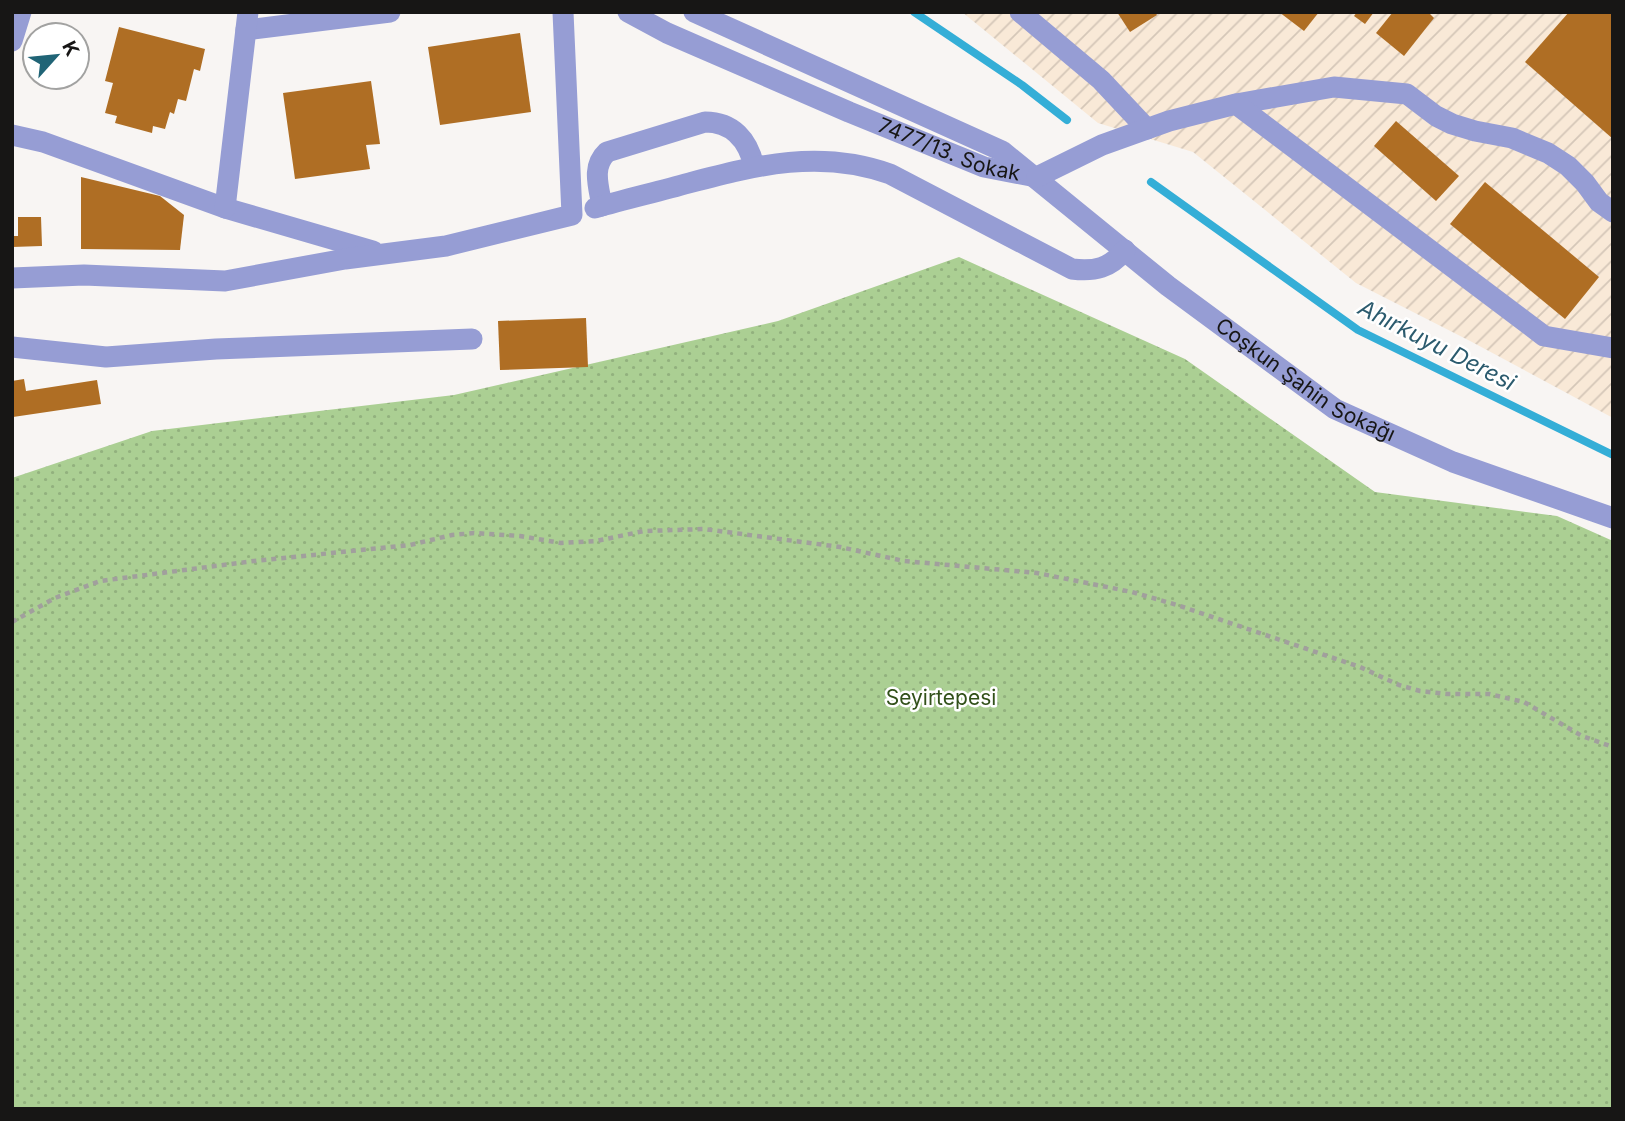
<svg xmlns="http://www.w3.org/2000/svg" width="1625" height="1121" font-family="Inter,sans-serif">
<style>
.industrial{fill:url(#industrial-furrows)}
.green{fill:url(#green-dots)}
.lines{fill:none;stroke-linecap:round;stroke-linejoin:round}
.stream{stroke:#34aed7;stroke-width:8}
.building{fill:#af6e24}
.path{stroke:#a19f9d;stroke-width:4.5;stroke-dasharray:5 5;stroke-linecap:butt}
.minor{stroke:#969dd4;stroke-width:21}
.labels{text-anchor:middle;stroke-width:5;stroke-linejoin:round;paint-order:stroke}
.street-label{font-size:21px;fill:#171615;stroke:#fff}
.park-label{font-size:21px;fill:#32511a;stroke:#fff}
.water-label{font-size:23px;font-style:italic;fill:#2c5b6e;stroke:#fff}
</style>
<defs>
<pattern id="industrial-furrows" width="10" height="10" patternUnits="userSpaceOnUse" patternTransform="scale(1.75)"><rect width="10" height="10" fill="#f9e9d7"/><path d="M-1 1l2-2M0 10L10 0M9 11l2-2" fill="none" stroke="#d5c7b8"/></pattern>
<pattern id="green-dots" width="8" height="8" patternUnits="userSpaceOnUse" patternTransform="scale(1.75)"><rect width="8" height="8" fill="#abcf93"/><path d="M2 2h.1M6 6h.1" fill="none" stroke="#92b17e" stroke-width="1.8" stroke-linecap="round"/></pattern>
</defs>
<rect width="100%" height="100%" fill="#f8f5f3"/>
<polygon class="industrial" points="962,12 1613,12 1613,418 1472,342 1356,283 1193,152 1098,123"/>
<polygon class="green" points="959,257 1185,359 1375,492 1557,516 1613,541 1613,1109 12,1109 12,478 152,431 454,395 778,321"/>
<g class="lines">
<g class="stream">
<polyline points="914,12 1022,85 1067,120"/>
<polyline points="1151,182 1358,330 1613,455"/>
</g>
</g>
<g class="building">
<polygon points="1117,12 1155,12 1157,15 1130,32"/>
<polygon points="1279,12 1319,12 1304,31"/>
<polygon points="1357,12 1374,12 1365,24 1354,16"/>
<polygon points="1393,12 1428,12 1434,18 1404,56 1376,33"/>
<polygon points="1569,12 1613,13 1613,139 1525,62"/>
<polygon points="119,27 205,49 200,71 194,69 186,101 178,99 174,114 170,112 165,129 153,126 152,133 115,123 117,116 105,113 113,83 105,81"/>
<polygon points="520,33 531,112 440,125 428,47"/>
<polygon points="371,81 380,144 366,145 370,169 295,179 283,93"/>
<polygon points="1396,121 1459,176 1436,201 1374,146"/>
<polygon points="81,177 160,196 184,215 180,250 81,249"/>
<polygon points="1485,182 1599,277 1565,319 1450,224"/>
<polygon points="18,217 41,217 42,246 12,247 12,236 18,236"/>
<polygon points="586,318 588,367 500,370 498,321"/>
<polygon points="24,379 26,391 97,380 101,404 13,417 12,381"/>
</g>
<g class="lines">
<polyline class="path" points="12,622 55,598 100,581 254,561 410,545 452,535 474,533 520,536 561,543 596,541 644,531 704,529 840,547 904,561 1037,573 1132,592 1177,605 1360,667 1399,685 1420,691 1447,694 1489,694 1524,702 1582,736 1613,747"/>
<g class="minor">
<path id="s1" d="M628 12 667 33 849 112 984 167 1031 176"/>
<path id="s2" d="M694 12 1002 151 1168 286 1335 409 1453 462 1613 518"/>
<polyline points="1020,12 1101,80 1147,129"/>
<polyline points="246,30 390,12"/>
<polyline points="12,41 21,12"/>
<polyline points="1236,104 1334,87 1407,94 1436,116 1452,124 1475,131 1512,138 1548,153 1568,166 1585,183 1599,202 1613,212"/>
<polyline points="12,135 43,142 225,208 373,251"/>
<polyline points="1037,177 1102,145 1169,121 1236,104 1544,336 1613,348"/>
<path d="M602 206C599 187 591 167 607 152L705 122C733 122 748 140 754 166"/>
<polyline points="225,208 248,12"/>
<path d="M595 208C626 199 657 192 689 183 757 165 821 149 890 174L1072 269C1095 272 1110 268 1125 250"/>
<polyline points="12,278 84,275 225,281 345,259 446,246 572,215 563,12"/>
<polyline points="12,347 106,357 216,349 472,339"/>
</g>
</g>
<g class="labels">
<g class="street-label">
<text dy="7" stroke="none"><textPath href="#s1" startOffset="350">7477/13. Sokak</textPath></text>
<text dy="7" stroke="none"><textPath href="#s2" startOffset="719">Coşkun Şahin Sokağı</textPath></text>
</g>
<g class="park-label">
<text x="941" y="705">Seyirtepesi</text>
</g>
<g class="water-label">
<text transform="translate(1437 345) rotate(27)" y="8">Ahırkuyu Deresi</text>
</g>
</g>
<rect width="1625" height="1121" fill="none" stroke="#171615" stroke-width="28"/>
<g transform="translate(56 56) rotate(63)"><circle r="33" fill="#ffffff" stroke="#a2a2a1" stroke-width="2"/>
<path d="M0-5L12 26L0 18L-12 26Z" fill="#206476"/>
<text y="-10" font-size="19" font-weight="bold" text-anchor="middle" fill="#171615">K</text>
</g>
</svg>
